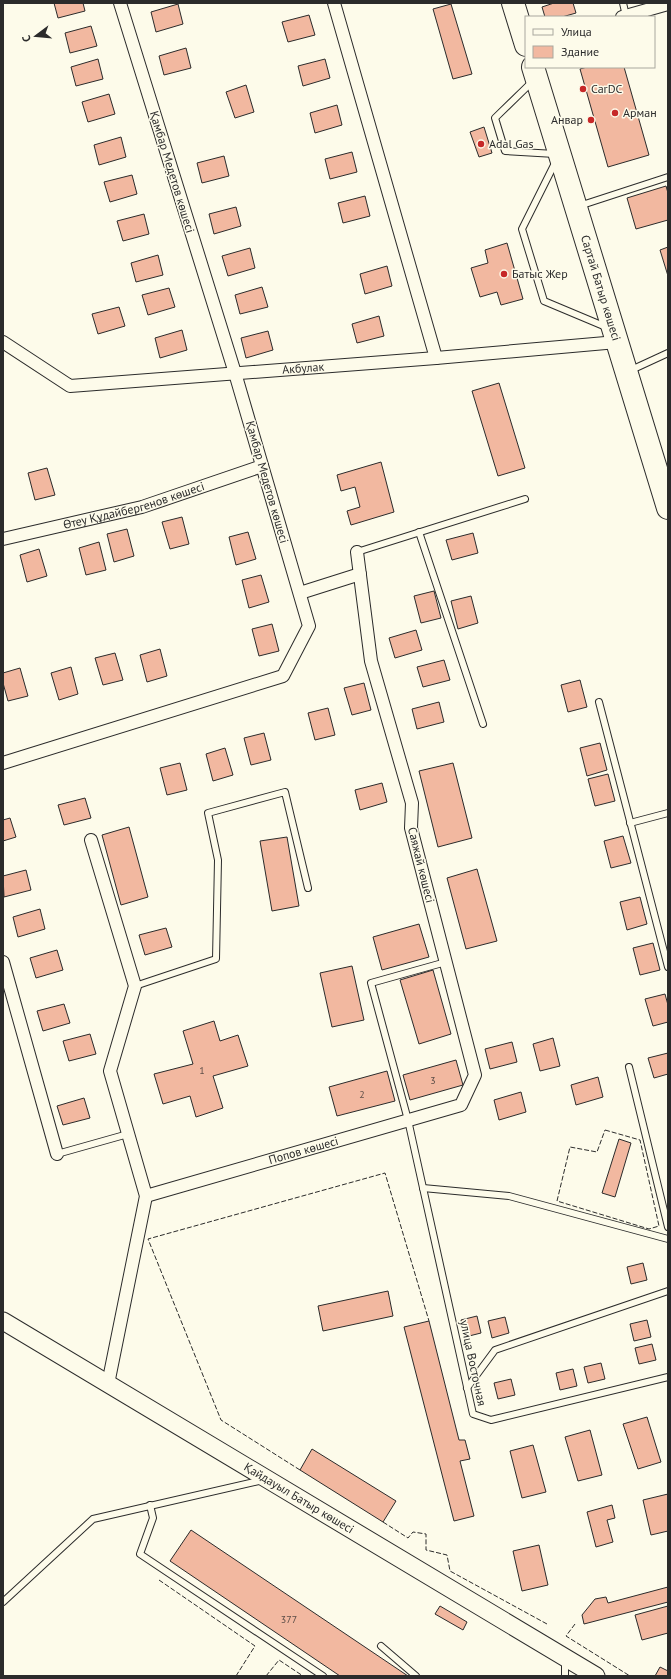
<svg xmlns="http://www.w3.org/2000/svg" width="671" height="1679" font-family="'PT Sans',sans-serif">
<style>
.building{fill:#f2b8a0;stroke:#2b2b2b}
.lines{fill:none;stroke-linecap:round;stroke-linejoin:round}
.lane-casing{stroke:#2b2b2b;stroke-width:8}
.street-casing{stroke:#2b2b2b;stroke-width:14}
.secondary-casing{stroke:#2b2b2b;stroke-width:19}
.highway-casing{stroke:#2b2b2b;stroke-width:24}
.lane{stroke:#fdfbea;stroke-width:6}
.street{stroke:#fdfbea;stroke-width:12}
.secondary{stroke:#fdfbea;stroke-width:17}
.highway{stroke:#fdfbea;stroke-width:22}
.fence{stroke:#2b2b2b;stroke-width:1;stroke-dasharray:5 2;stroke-linecap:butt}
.poi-dot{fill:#c62828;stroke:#fdfbea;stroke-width:1.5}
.labels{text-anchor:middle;stroke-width:3;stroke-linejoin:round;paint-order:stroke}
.number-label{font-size:10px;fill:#5d4e48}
.poi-label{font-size:12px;fill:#2b2b2b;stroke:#fdfbea;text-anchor:start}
.street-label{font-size:12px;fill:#2b2b2b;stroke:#fdfbea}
</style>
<rect width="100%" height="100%" fill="#fdfbea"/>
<g class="building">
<polygon points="54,3 83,3 85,11 58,18"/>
<polygon points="554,3 573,3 576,13 562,17 545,17 542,7"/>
<polygon points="178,4 183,24 156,32 151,12"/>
<polygon points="451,4 472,74 453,79 433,9"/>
<polygon points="309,15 315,35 288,42 282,22"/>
<polygon points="91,26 97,46 70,53 65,33"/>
<polygon points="186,48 191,68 164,75 159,56"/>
<polygon points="98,59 103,79 76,86 71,67"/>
<polygon points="325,59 330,78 303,86 298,66"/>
<polygon points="587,67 624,67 649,155 608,167 580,69"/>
<polygon points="246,85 254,112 235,118 226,92"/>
<polygon points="109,94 115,114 88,122 82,102"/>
<polygon points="337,105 342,125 315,133 310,113"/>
<polygon points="484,127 492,153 479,157 470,132"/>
<polygon points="121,137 126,157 99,165 94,145"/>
<polygon points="352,152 357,172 330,179 325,159"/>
<polygon points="224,156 229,176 202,183 197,163"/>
<polygon points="132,175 137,194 110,202 104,182"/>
<polygon points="666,186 668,193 668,220 636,229 627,198"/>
<polygon points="365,196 370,216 343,223 338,203"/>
<polygon points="236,207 241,226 214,234 209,214"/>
<polygon points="144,214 149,234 123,241 117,221"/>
<polygon points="507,243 523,299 501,305 497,292 480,297 471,268 488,263 485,250"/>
<polygon points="668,247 668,276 660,250"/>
<polygon points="250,248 255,268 228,276 222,256"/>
<polygon points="158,255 163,275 136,282 131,263"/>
<polygon points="387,266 392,286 365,294 360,274"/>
<polygon points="262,287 268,307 240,314 235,295"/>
<polygon points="169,288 175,307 148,315 142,295"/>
<polygon points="119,307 125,326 98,334 92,314"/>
<polygon points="379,316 384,336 357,343 352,324"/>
<polygon points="182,330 187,350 160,358 155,338"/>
<polygon points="268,331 273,350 246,358 241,338"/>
<polygon points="499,383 525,468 498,476 472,391"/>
<polygon points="381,462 394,512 351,525 347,511 360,507 355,487 341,491 337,475"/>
<polygon points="47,468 55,495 35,500 28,473"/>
<polygon points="182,517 189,544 170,549 162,522"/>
<polygon points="127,529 134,556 114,562 107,534"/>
<polygon points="248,532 256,559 236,565 229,537"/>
<polygon points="473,533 478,553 452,560 446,540"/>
<polygon points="99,542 106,570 86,575 79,548"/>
<polygon points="39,549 47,576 27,582 20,555"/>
<polygon points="261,575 269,602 249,608 242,580"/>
<polygon points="434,591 441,618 421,623 414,596"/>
<polygon points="471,596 478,623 458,629 451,601"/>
<polygon points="272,624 279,651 259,656 252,629"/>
<polygon points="416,630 422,650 395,658 389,638"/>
<polygon points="160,649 167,676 147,682 140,655"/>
<polygon points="115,653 123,680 103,685 95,658"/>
<polygon points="444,660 450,680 423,687 417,667"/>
<polygon points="71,667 78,694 59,700 51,673"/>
<polygon points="20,668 28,696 8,701 3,683 3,673"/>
<polygon points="580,680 587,707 568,712 561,685"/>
<polygon points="364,683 371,710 352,715 344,688"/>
<polygon points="439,702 444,722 417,729 412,709"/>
<polygon points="328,708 335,735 315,740 308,713"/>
<polygon points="264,733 271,760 251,765 244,738"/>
<polygon points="600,743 607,770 587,776 580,748"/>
<polygon points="225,748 233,775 213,781 206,754"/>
<polygon points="180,763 187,790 167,795 160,768"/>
<polygon points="453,763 472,838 438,847 419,771"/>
<polygon points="608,774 615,801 595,806 588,779"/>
<polygon points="382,783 387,802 360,810 355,790"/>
<polygon points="85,798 91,818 64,825 58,805"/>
<polygon points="10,818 16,837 3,841 3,820"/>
<polygon points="129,827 148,897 121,905 102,835"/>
<polygon points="623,836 631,863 611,868 604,841"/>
<polygon points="287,837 299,906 272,911 260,841"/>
<polygon points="477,869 497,941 466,949 447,878"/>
<polygon points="26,870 31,890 4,897 3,876"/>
<polygon points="640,897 647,924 627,930 620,902"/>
<polygon points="40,909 45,929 18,937 13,917"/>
<polygon points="419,924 429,957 382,970 373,937"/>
<polygon points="166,928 172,947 145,955 139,935"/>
<polygon points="653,943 660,970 640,975 633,948"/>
<polygon points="57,950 63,970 36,978 30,958"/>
<polygon points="352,966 364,1020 332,1027 320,973"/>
<polygon points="433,970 451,1034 419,1044 400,980"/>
<polygon points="665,994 668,1005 668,1022 653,1026 645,999"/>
<polygon points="64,1004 70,1023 43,1031 37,1011"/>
<polygon points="214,1021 220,1041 238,1035 248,1066 213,1076 223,1108 196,1117 190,1096 163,1104 154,1074 193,1064 183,1031"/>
<polygon points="90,1034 96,1054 69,1061 63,1041"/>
<polygon points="553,1038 560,1066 540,1071 533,1044"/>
<polygon points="512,1042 517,1062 490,1069 485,1049"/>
<polygon points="668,1053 668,1074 654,1078 648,1058"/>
<polygon points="456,1060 463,1085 410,1100 403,1075"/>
<polygon points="387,1071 395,1101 337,1116 329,1087"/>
<polygon points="598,1077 603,1097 576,1105 571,1085"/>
<polygon points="521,1092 526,1112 499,1120 494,1100"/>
<polygon points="84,1098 90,1118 63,1125 57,1106"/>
<polygon points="619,1139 631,1143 615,1197 602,1193"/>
<polygon points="643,1263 647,1280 631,1284 627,1267"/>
<polygon points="388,1291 393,1316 323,1331 318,1306"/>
<polygon points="477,1316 481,1333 465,1337 461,1320"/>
<polygon points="505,1317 509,1333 492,1338 488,1321"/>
<polygon points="647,1320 651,1337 634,1341 630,1324"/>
<polygon points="429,1321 459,1440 465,1440 470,1459 460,1461 474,1516 454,1521 404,1327"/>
<polygon points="652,1344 656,1360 639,1364 635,1348"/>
<polygon points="601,1363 605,1379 588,1383 584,1367"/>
<polygon points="573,1369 577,1386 560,1390 556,1373"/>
<polygon points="511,1379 515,1395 498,1399 494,1383"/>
<polygon points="647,1417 661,1462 638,1469 623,1424"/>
<polygon points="590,1430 602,1475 578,1481 565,1437"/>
<polygon points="533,1445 546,1492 522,1498 510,1451"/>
<polygon points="312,1449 396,1501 383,1522 300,1470"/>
<polygon points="668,1494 668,1531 651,1535 643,1500"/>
<polygon points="612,1505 615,1518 607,1520 613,1542 596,1547 587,1512"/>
<polygon points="191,1530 408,1676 340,1676 170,1561"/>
<polygon points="539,1545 548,1585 522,1591 513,1551"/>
<polygon points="668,1587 668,1602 584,1624 582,1615 595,1599 606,1597 608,1603"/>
<polygon points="440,1606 467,1622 463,1630 435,1614"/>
<polygon points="668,1606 668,1633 642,1640 635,1615"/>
<polygon points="660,1667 668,1671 668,1676 655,1676"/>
</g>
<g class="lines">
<g class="lane-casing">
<g id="lane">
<polyline points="623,3 626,16"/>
<polyline points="533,81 495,118 505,151 555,154"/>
<polyline points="556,161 522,229 544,301 606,327"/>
<polyline points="579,206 668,177"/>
<polyline points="629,371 668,353"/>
<polyline points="419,532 483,724"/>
<polyline points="357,552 525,499"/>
<polyline points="599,702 668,967"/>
<polyline points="630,823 668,813"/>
<polyline points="446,962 371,983 408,1120 473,1414 491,1420 668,1377"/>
<polyline points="135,986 216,959 218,860 208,813 285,792 308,888"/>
<polyline points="629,1067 668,1227"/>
<polyline points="57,1154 128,1134"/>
<polyline points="423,1188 509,1196 668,1239"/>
<polyline points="467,1388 495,1350 668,1291"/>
<polyline points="150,1505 153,1518 140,1554 323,1676"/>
<polyline points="3,1602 93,1519 263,1480"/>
<polyline points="381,1646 416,1676"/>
<polyline points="565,1676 565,1660"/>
</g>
</g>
<g class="street-casing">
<g id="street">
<polyline points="334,3 436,358"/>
<polyline points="622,17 668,4"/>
<path id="s1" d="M3 342 70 386 436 358 617 342"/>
<path id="s2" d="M3 539 142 507 262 466"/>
<polyline points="300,593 360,574"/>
<polyline points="3,763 283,676 309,626 235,373 120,3"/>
<polyline points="91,840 135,986 110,1071 146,1196 108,1384"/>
<polyline points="3,962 57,1154"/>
<path id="s3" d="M146 1196 461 1105 475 1075 411 828 412 803 371 661 357 552"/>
</g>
</g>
<g class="secondary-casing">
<g id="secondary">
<path id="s4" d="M3 1321 596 1676"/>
</g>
</g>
<g class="highway-casing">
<g id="highway">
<polyline points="513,3 526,45"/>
<path id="s5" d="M533 67 668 508"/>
</g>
</g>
<use href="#lane" class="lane"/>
<use href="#street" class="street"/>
<use href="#secondary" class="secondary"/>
<use href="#highway" class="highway"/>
<g class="fence">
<polygon points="605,1130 640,1140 659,1226 649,1229 557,1201 570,1147 597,1152"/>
<polyline points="300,1470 221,1420 148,1239 385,1173 429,1321"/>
<polyline points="383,1522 408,1538 413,1532 426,1534 426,1550 447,1555 450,1571 547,1624"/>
<polyline points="159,1580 255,1646 236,1676"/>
<polyline points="575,1624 566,1636 630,1676"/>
<polyline points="266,1676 279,1660 303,1676"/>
</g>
</g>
<g class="poi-dot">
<circle cx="583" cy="89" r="4"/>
<circle cx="615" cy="113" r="4"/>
<circle cx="591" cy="120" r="4"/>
<circle cx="481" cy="144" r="4"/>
<circle cx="504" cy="274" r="4"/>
</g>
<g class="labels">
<g class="number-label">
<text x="202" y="1074">1</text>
<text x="433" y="1084">3</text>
<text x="362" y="1098">2</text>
<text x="289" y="1623">377</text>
</g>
<g class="poi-label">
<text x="591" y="93">CarDC</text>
<text x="623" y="117">Арман</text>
<text x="583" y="124" text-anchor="end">Анвар</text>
<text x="489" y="148">Adal Gas</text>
<text x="512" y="278">Батыс Жер</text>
</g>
<g class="street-label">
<text transform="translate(172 172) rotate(73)" y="4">Қамбар Медетов көшесі</text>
<text dy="4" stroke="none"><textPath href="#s5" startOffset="231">Сартай Батыр көшесі</textPath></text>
<text dy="4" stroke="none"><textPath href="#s1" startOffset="314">Акбулак</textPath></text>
<text transform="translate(267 482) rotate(74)" y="4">Қамбар Медетов көшесі</text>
<text dy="4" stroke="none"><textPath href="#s2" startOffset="135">Өтеу Құдайбергенов көшесі</textPath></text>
<text transform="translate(421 865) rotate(76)" y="4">Саяжай көшесі</text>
<text dy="4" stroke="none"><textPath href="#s3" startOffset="164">Попов көшесі</textPath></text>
<text transform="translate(473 1363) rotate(78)" y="4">улица Восточная</text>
<text dy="4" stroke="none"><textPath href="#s4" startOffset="345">Қайдауыл Батыр көшесі</textPath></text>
</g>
</g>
<rect width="671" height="1679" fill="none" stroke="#2b2b2b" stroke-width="8"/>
<rect x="525" y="16" width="130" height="52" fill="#fdfbea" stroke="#a9a89e"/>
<rect x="533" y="29" width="20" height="6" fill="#fdfbea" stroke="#a9a89e"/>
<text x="561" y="36" font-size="12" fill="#2b2b2b">Улица</text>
<rect x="533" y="46" width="20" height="12" fill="#f2b8a0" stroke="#a9a89e"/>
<text x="561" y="56" font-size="12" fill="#2b2b2b">Здание</text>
<g transform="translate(36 36) rotate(254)" stroke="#fdfbea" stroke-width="3" paint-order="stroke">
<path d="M0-3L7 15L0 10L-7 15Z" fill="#2b2b2b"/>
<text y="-6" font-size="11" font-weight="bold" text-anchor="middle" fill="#2b2b2b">С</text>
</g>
</svg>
